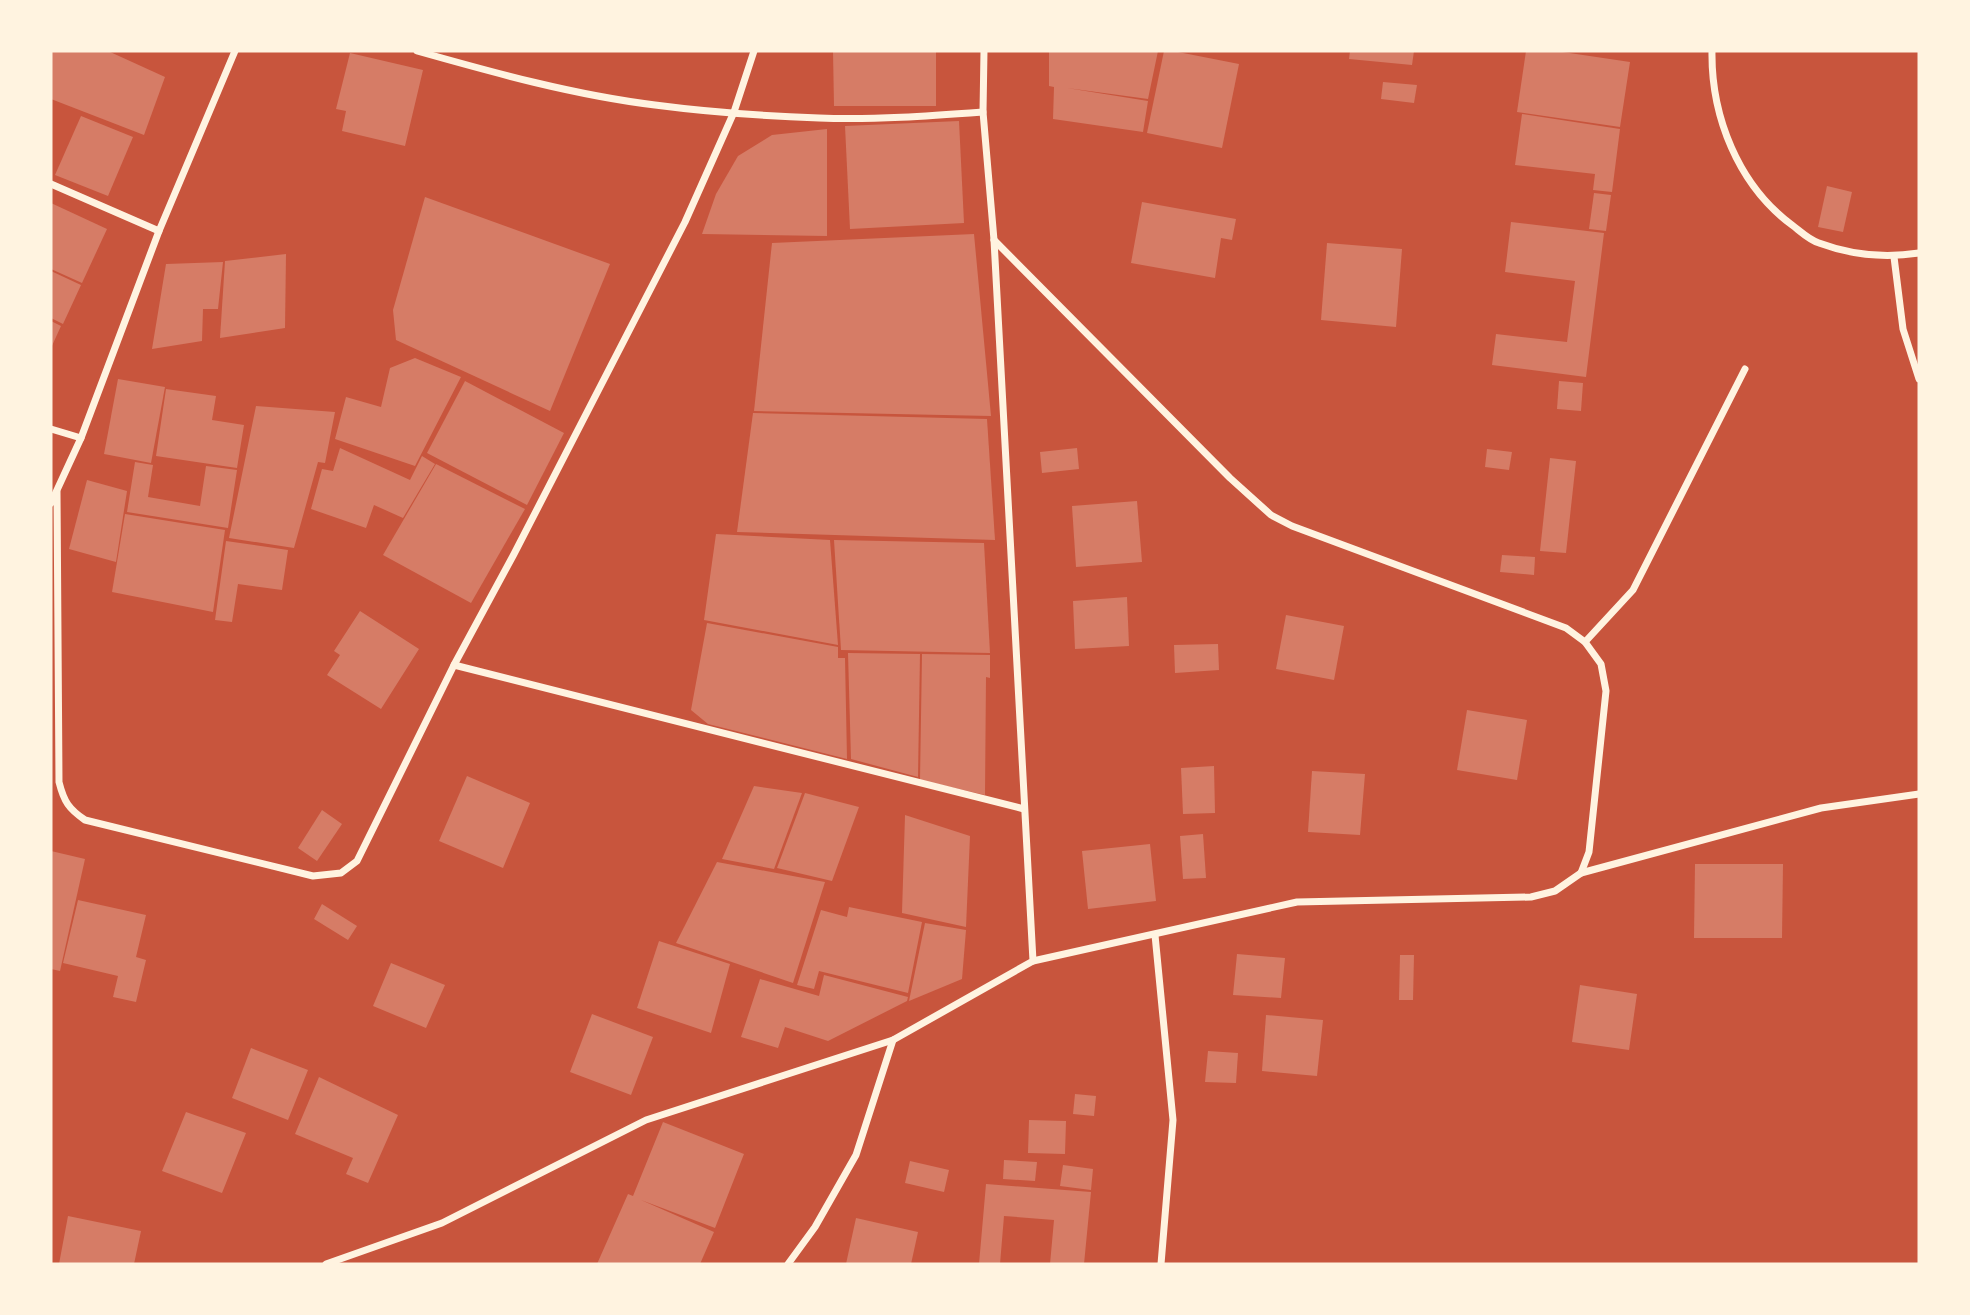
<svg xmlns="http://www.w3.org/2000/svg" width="1970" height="1315" font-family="'Titillium Web',sans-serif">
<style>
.building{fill:#d67c66}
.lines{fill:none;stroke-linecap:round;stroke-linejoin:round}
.minor{stroke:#fff3e0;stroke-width:7}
</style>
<rect width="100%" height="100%" fill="#c8553d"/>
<g class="building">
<polygon points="51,51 108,51 165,77 144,135 51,99"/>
<polygon points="833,51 936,51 936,106 834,106"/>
<polygon points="1049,51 1158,51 1148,99 1067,88 1148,101 1143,132 1053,119 1054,87 1049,86"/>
<polygon points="1164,51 1173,51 1239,64 1222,148 1147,133"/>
<polygon points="1350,51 1414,51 1412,65 1349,59"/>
<polygon points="1526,51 1556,51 1630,62 1620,127 1517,112"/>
<polygon points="350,53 423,70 405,146 342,131 346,111 336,109"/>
<polygon points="1383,82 1417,85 1414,103 1381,99"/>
<polygon points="1522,114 1620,129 1612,192 1593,190 1595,174 1515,165"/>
<polygon points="81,116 133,137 108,196 55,175"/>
<polygon points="959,121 964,223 850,229 845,126"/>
<polygon points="827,129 827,236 702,234 716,194 738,156 772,135"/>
<polygon points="1827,186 1852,192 1843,232 1818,227"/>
<polygon points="1594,193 1611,195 1606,231 1589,229"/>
<polygon points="425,197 610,264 550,411 396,340 393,310"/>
<polygon points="1142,202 1236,219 1232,240 1221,238 1215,278 1131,263"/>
<polygon points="51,203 107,229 82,283 51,269"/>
<polygon points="1511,222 1604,233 1586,377 1492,365 1496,334 1567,342 1575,281 1505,272"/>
<polygon points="974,234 991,416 754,411 772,243"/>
<polygon points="1327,243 1402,249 1396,327 1321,320"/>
<polygon points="286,254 285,328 220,338 225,261"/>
<polygon points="223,262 218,309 203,309 202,341 152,349 166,264"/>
<polygon points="51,271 81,285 63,324 51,318"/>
<polygon points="51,321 61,326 51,348"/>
<polygon points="415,358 461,377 415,466 335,439 346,397 381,407 390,368"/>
<polygon points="118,379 165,387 151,463 104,454"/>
<polygon points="465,381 564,433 527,505 427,453"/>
<polygon points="1559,381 1583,383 1581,411 1557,409"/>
<polygon points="166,389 216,396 212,420 244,425 237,468 156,456"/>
<polygon points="256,406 335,412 325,463 318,462 294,548 229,538"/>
<polygon points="753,413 987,419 995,540 737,532"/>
<polygon points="340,448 410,480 422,456 435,464 403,518 374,505 366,528 311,509 322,469 333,471"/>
<polygon points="1077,448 1079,469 1042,473 1040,452"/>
<polygon points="1487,449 1512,452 1509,470 1485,467"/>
<polygon points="1550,458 1576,461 1566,553 1540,551"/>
<polygon points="135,462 153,465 148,497 200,506 206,466 237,470 228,528 127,512"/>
<polygon points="436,464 525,509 471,603 383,555"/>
<polygon points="87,480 127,491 116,562 69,549"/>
<polygon points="1137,501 1142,562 1076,567 1072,506"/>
<polygon points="125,514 225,530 213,612 112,592"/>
<polygon points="716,534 830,540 838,645 704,620"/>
<polygon points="834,540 984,543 990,653 841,650"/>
<polygon points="226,541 288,550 282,590 238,584 232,622 215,620"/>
<polygon points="1502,555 1535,557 1534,575 1500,572"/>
<polygon points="1127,597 1129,646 1075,649 1073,601"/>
<polygon points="360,611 419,649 381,709 327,675 340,655 334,651"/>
<polygon points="1286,615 1344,626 1334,680 1276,669"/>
<polygon points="707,623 838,647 838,658 845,658 847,759 708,724 691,710"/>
<polygon points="1218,644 1219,670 1175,673 1174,645"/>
<polygon points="848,653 920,654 918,777 851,759"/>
<polygon points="922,654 990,655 990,678 986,677 985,795 920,780"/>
<polygon points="1467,710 1527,720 1517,780 1457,770"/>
<polygon points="1214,766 1215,813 1183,814 1181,768"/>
<polygon points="1312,771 1365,774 1360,835 1308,832"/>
<polygon points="467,776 530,803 503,868 439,841"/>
<polygon points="754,786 802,793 774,869 722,859"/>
<polygon points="805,793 859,807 832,881 777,868"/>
<polygon points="322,810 342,824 317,861 298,848"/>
<polygon points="905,815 970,836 966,927 902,913"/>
<polygon points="1203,834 1206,878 1183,879 1180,836"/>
<polygon points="1150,844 1156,901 1088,909 1082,851"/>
<polygon points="51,851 85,859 60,971 51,969"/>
<polygon points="717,862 825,882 793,983 676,943"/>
<polygon points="1695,864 1783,864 1782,938 1694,938"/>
<polygon points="78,900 146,915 136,957 146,960 136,1002 113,997 118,976 63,963"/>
<polygon points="322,904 357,926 348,940 314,919"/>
<polygon points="849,907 922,922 908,993 819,971 814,989 797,985 821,910 847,917"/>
<polygon points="925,923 966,930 962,979 909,1001"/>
<polygon points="659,941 730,964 711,1033 637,1008"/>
<polygon points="1237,954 1285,958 1281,998 1233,995"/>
<polygon points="1400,955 1414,955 1413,1000 1399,1000"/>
<polygon points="391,963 445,985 426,1028 373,1006"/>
<polygon points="824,975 908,997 907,1001 828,1041 785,1027 778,1048 741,1037 760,979 819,996"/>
<polygon points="1580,985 1637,994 1629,1050 1572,1042"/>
<polygon points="592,1014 653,1037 631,1095 570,1072"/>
<polygon points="1266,1015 1323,1020 1317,1076 1262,1071"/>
<polygon points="251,1048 308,1070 288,1120 232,1098"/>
<polygon points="1208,1051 1238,1053 1236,1083 1205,1082"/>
<polygon points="319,1077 398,1115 368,1183 346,1174 353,1158 295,1134"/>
<polygon points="1075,1094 1096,1096 1094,1116 1073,1114"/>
<polygon points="186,1112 246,1133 222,1193 162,1171"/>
<polygon points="1029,1120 1066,1121 1065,1154 1028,1153"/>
<polygon points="663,1122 744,1154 715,1228 641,1200 714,1232 700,1264 597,1264 628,1194 633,1196"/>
<polygon points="1004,1160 1037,1162 1035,1181 1003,1179"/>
<polygon points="910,1161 949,1170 944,1192 905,1183"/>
<polygon points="1063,1165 1093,1169 1091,1190 1060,1186"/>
<polygon points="986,1184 1091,1192 1084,1264 1050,1264 1054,1220 1004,1216 1000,1264 979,1264"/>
<polygon points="68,1216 141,1231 134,1264 59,1264"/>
<polygon points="856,1218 918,1232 911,1264 846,1264"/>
</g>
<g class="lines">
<g class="minor">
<path d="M417 51C495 73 574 95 655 105 708 112 765 116 819 118 874 120 929 116 983 112"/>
<path d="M1712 51C1711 116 1738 185 1792 225 1800 231 1809 240 1819 243 1851 255 1886 258 1919 253"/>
<polyline points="51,184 159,231"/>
<polyline points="994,240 1230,478 1271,515 1292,526 1566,628 1585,642 1601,664 1606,691 1589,852 1581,873 1555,891 1531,897 1297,902 1033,961"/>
<polyline points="1894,257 1903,329 1919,379"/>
<polyline points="51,429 81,438"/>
<path d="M57 492 59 782C64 802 69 809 85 820L313 876 341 873 357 861 454 665 514 554 685 222 734 112 754 51"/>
<polyline points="51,503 81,438 159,231 235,51"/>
<polyline points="1585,642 1633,590 1745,369"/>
<polyline points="454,665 1024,809"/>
<polyline points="1581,873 1821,808 1919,794"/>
<polyline points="1155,935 1173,1120 1161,1264"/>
<polyline points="326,1264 442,1223 646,1120 893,1040 1033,961 994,240 983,112 984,51"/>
<polyline points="788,1264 815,1227 856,1155 893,1040"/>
</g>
</g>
<rect width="1970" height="1315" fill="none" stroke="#fff3e0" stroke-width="105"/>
</svg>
